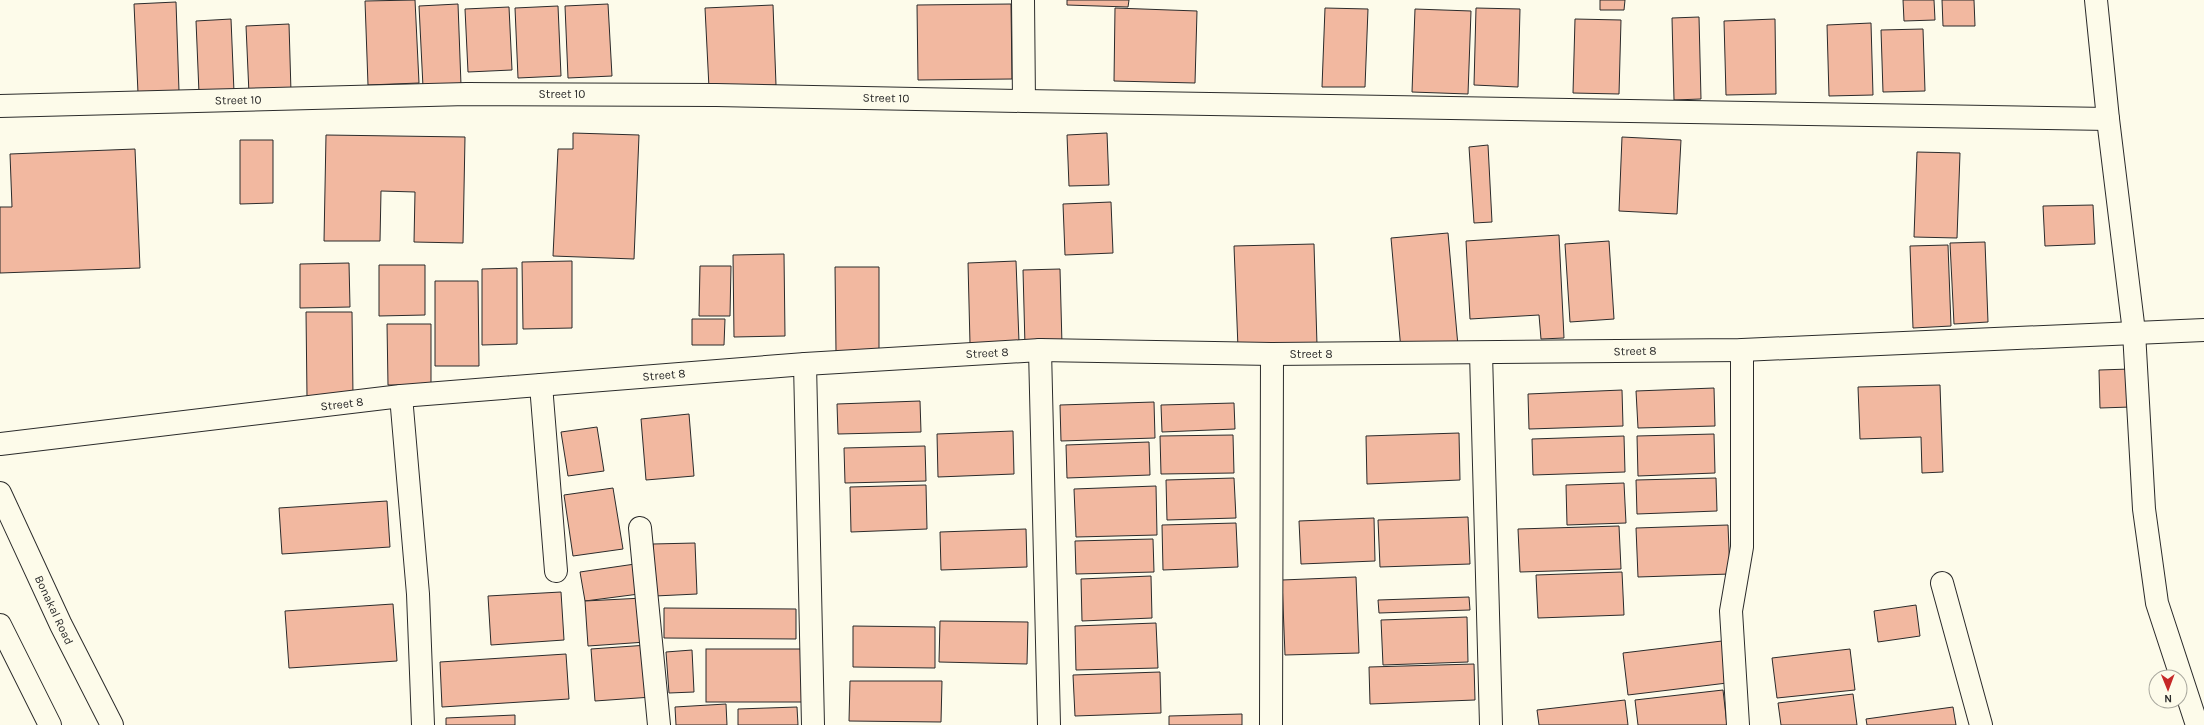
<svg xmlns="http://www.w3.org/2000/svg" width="2204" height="725" font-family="Karla,sans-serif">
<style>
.building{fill:#f2b8a0;stroke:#2b2b2b}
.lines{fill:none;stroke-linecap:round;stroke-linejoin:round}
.street-casing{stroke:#2b2b2b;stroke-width:24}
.secondary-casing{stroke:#2b2b2b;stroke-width:24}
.street{stroke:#fdfbea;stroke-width:22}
.secondary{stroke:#fdfbea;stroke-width:22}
.labels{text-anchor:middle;stroke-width:3;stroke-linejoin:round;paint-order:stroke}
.street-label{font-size:12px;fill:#2b2b2b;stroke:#fdfbea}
</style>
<rect width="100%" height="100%" fill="#fdfbea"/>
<g class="building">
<polygon points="415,0 419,83 368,85 365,1"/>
<polygon points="1067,0 1129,0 1128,7 1067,5"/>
<polygon points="1600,0 1625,0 1624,10 1600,10"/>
<polygon points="1903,0 1934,0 1935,20 1904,21"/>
<polygon points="1942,0 1974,0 1975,26 1943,26"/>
<polygon points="176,2 179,91 138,93 134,4"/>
<polygon points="458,4 461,85 423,87 419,6"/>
<polygon points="608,4 612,76 568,78 565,6"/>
<polygon points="1011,4 1012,79 918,80 917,5"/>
<polygon points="773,5 776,85 709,88 705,8"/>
<polygon points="558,6 561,76 518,78 515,8"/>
<polygon points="509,7 512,70 468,72 465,9"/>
<polygon points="1115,8 1197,11 1195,83 1114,81"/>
<polygon points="1325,8 1368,9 1365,87 1322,87"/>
<polygon points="1476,8 1520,9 1518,87 1474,85"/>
<polygon points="1415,9 1471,11 1468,94 1412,92"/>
<polygon points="1699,17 1701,99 1674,100 1672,18"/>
<polygon points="231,19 234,92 199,93 196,21"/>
<polygon points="1575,19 1621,20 1619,94 1573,93"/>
<polygon points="1775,19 1776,94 1726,95 1724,21"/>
<polygon points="1871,23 1873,95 1829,96 1827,25"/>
<polygon points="289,24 291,92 249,94 246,26"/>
<polygon points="1923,29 1925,91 1883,92 1881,30"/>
<polygon points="573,133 639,135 634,259 553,256 558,149 573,149"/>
<polygon points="1107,133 1109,185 1069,186 1067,135"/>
<polygon points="326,135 465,137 463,243 414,242 415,192 381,191 380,241 324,241"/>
<polygon points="1622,137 1681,140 1677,214 1619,211"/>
<polygon points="240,140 273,140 273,203 240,204"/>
<polygon points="1488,145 1492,222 1474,223 1469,147"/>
<polygon points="135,149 140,268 0,273 0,207 12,207 10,154"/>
<polygon points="1917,152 1960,153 1957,238 1914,237"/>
<polygon points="1111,202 1113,253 1065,255 1063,204"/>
<polygon points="2093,205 2095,244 2045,246 2043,206"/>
<polygon points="1448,233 1458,346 1401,350 1391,238"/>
<polygon points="1559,235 1564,338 1541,339 1539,315 1470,319 1466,241"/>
<polygon points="1609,241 1614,319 1570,322 1565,244"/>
<polygon points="1985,242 1988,322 1954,324 1950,243"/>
<polygon points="1314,244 1317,345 1238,348 1234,246"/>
<polygon points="1948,245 1951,326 1913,328 1910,246"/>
<polygon points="784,254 785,336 734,337 733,255"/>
<polygon points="572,261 572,328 523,329 522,262"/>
<polygon points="1016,261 1019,342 970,344 968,263"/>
<polygon points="349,263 350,307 300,308 300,264"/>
<polygon points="379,265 425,265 425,315 379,316"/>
<polygon points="700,266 731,266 730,316 699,316"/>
<polygon points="835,267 879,267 879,352 836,352"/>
<polygon points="517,268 517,344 482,345 482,269"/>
<polygon points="1060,269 1062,345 1025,346 1023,270"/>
<polygon points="435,281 478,281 479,366 435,366"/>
<polygon points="306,312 352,312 353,397 307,397"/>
<polygon points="692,319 725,319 724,345 692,345"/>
<polygon points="387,324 431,324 431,385 388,385"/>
<polygon points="2130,369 2131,407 2100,408 2099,370"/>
<polygon points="1940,385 1943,472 1922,473 1921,437 1860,439 1858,387"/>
<polygon points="1714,388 1715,426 1638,428 1636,391"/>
<polygon points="1622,390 1623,426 1529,429 1528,394"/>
<polygon points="920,401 921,432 838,434 837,404"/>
<polygon points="1154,402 1155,438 1061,441 1060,405"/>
<polygon points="1234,403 1235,429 1162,432 1161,405"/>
<polygon points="689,414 694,476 646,480 641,419"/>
<polygon points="597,427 604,471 568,476 561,432"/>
<polygon points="1013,431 1014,474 938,477 937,434"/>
<polygon points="1459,433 1460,480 1367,484 1366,436"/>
<polygon points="1714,434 1715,473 1638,476 1637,436"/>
<polygon points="1233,435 1234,473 1161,474 1160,436"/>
<polygon points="1624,436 1625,472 1533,475 1532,439"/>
<polygon points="1149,442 1150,475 1067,478 1066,445"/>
<polygon points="925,446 926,481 845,483 844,448"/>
<polygon points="1234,478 1236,518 1167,520 1166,480"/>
<polygon points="1716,478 1717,511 1637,514 1636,480"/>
<polygon points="1624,483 1626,523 1567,525 1566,485"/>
<polygon points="926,485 927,529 851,532 850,487"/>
<polygon points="1156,486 1157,535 1076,537 1074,489"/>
<polygon points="613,488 623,549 573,556 564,495"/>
<polygon points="387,501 390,547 282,554 279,508"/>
<polygon points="1468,517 1470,564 1380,567 1378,520"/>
<polygon points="1374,518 1375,561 1301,564 1299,521"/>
<polygon points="1236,523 1238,567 1163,570 1162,525"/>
<polygon points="1728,525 1730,574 1638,577 1636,528"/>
<polygon points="1619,526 1621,569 1520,572 1518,529"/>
<polygon points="1026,529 1027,567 941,570 940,532"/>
<polygon points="1153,539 1154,572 1076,574 1075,541"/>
<polygon points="695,543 697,594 655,596 653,544"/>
<polygon points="635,564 639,594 585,601 580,572"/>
<polygon points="1622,572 1624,615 1538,618 1536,575"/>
<polygon points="1151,576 1152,618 1082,621 1081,579"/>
<polygon points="1356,577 1359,653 1285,655 1282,580"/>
<polygon points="561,592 564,640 491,645 488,596"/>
<polygon points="1469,597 1470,610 1379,613 1378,600"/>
<polygon points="643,598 646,642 588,646 585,601"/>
<polygon points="393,604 397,661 289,668 285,611"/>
<polygon points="1916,605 1920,636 1878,642 1874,611"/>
<polygon points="664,608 796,609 796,639 664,638"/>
<polygon points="1467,617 1468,662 1383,665 1381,620"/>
<polygon points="940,621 1028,622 1027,664 939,662"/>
<polygon points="1156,623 1158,668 1076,670 1075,626"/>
<polygon points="853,626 935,627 935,668 853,667"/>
<polygon points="1722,641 1727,683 1628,695 1623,653"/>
<polygon points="648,645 652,697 595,701 591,649"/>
<rect x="706" y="649" width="96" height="53"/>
<polygon points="1850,649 1855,690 1777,698 1772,658"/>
<polygon points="692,650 694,692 669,693 666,652"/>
<polygon points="566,654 569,699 442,707 440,662"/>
<polygon points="1474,664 1475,700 1370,704 1369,667"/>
<polygon points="1160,672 1161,713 1075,716 1073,675"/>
<polygon points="850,681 942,681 941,722 849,721"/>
<polygon points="1723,690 1727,725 1638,725 1635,700"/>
<polygon points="1853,694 1857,725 1781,725 1778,703"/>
<polygon points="1625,700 1628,725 1539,725 1537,710"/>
<polygon points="726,704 727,725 676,725 675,707"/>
<polygon points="797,707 798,725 738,725 738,709"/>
<polygon points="1953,707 1956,725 1867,725 1866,719"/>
<polygon points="1242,714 1242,725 1169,725 1169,716"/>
<polygon points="515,715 515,725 446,725 446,718"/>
</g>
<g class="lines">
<g class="street-casing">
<g id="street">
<polyline points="2096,0 2108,119 2134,332 2144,509 2157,603 2197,725"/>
<polyline points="1024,101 2108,119"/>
<polyline points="0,106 467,94 716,95 1024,101 1023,0"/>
<polyline points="1040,350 1049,725"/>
<polyline points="1481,353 1491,725"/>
<polyline points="805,364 813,725"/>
<polyline points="541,385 556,571"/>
<polyline points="401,396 418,594 423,725"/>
<polyline points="0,444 401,396 805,364 1040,350 1272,354 1742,350 2204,330"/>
<polyline points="640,528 659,725"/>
<polyline points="1942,583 1981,725"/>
<polyline points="1271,725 1272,354"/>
<polyline points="1738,725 1731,611 1742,547 1742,350"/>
</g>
</g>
<g class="secondary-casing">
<g id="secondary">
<polyline points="0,493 61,625 112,725"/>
<polyline points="0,625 50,725"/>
</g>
</g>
<use href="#street" class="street"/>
<use href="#secondary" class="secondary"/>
</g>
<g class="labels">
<g class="street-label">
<text x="562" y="98">Street 10</text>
<text transform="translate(886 98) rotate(1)" y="4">Street 10</text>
<text transform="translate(238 100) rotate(-1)" y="4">Street 10</text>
<text transform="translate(1635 351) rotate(-1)" y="4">Street 8</text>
<text transform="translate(987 353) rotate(-3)" y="4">Street 8</text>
<text x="1311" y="358">Street 8</text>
<text transform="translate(664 375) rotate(-5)" y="4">Street 8</text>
<text transform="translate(342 404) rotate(-7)" y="4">Street 8</text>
<text transform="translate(54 610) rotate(65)" y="4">Bonakal Road</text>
</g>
</g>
<g transform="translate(2168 689) rotate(179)"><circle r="19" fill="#fdfbea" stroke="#a9a89e"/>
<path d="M0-3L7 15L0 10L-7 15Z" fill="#c62828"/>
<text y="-6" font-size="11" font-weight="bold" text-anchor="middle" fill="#2b2b2b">N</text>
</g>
</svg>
